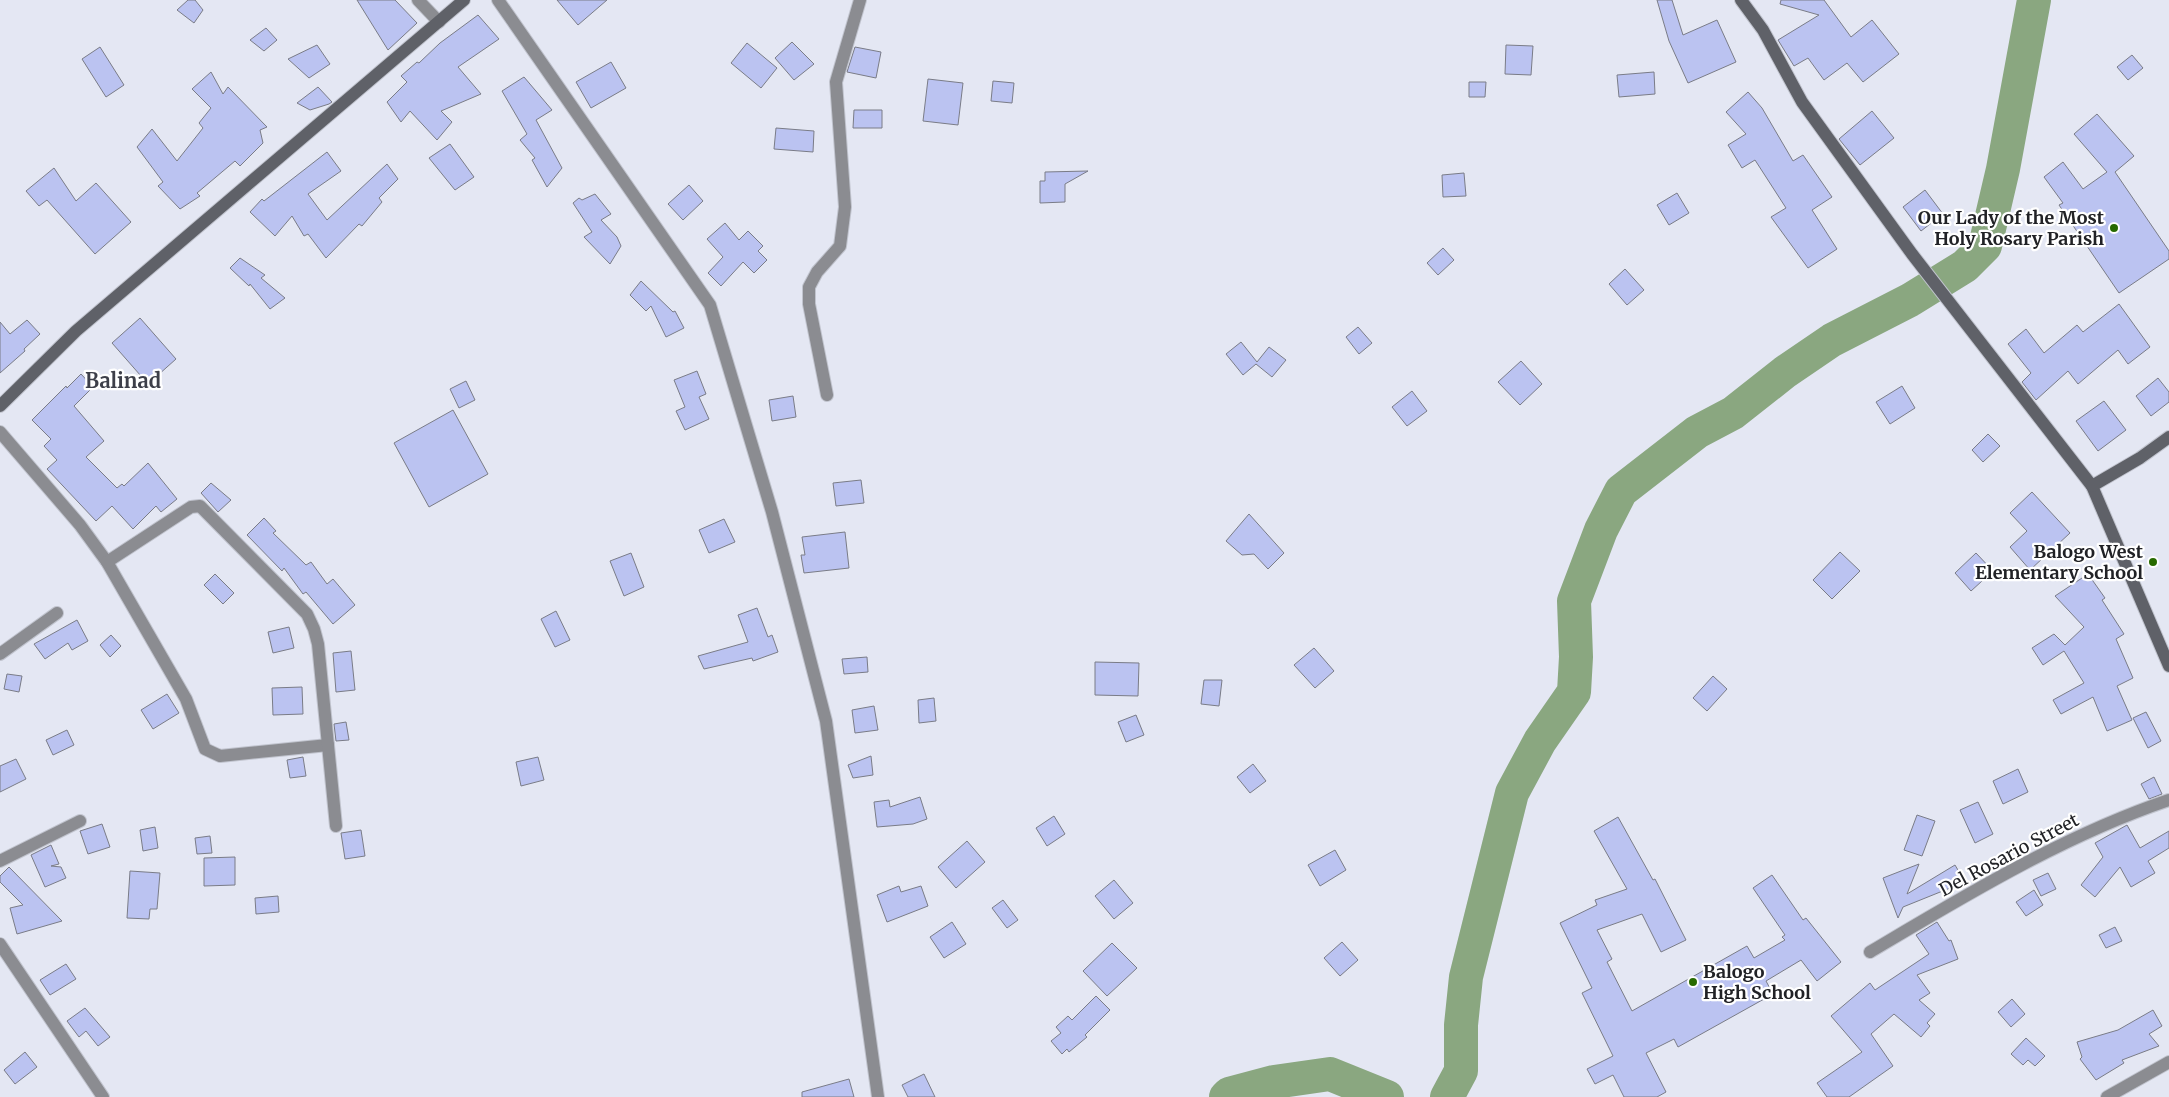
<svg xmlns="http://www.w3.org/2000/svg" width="2169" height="1097" font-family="Merriweather,serif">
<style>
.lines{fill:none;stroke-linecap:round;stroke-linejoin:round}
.river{stroke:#8aa780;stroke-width:34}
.building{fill:#bbc3f1;stroke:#7a7c87}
.street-casing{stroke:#c1c4ce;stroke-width:14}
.secondary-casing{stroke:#c1c4ce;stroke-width:14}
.street{stroke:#8b8c91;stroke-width:12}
.secondary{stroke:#5f6168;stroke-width:12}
.poi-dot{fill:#276a00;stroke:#fff;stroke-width:2}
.labels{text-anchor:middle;stroke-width:4.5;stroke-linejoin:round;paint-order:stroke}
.poi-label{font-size:18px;font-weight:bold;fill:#212226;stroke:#fff;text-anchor:end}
.street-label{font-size:18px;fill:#212226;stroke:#fff}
.quarter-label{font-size:20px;font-weight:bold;fill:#3d3f49;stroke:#fff}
</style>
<rect width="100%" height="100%" fill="#e4e7f3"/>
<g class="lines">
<g class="river">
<polyline points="1226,1097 1229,1094 1274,1082 1330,1074 1387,1097"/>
<polyline points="1447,1097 1461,1071 1461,1025 1466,977 1512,793 1540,741 1574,692 1576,657 1574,601 1601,530 1621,491 1697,432 1733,413 1785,372 1832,340 1910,300 1965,266 1985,246 2003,169 2034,0"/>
</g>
</g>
<g class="building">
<polygon points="188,0 195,0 203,10 194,23 177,10"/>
<polygon points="357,0 395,0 417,23 388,50"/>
<polygon points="557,0 607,0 578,25"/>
<polygon points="1657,0 1672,0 1683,35 1717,20 1736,62 1688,83 1669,41"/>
<polygon points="1781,0 1824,0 1851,37 1872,20 1899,54 1863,82 1847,63 1824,80 1808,58 1794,66 1778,40 1819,15 1780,4"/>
<polygon points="478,15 499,39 458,67 481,94 441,111 452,122 437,140 410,111 401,122 387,102 407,82 401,76 417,62 419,63 440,43"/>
<polygon points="266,28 277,40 264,51 250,40"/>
<polygon points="792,42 814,64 794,80 775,58"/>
<polygon points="747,43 777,68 761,88 731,63"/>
<polygon points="317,45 330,64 309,78 288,59"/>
<polygon points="1506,45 1533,46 1531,75 1505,74"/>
<polygon points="100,47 124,85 106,97 82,59"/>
<polygon points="855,47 881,52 876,78 847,72"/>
<polygon points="2132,55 2143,68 2128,80 2117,67"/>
<polygon points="611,62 626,88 591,108 576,82"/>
<polygon points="211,72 223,94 228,87 267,127 260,130 263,143 240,166 235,161 197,193 200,196 180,209 158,186 163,182 137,147 152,129 177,161 203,128 199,123 211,108 192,89"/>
<polygon points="1654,72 1655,94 1619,97 1617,75"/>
<polygon points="524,77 552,110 536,120 562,168 547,187 532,160 535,158 520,140 527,134 502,91"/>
<polygon points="928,79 963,83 958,125 923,121"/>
<polygon points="993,81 1014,83 1012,103 991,101"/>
<polygon points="1469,82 1486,82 1485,97 1469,97"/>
<polygon points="318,87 332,102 329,104 310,110 297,103"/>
<polygon points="1748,92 1762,108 1793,161 1803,155 1832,197 1812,210 1837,249 1808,268 1771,217 1786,208 1755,160 1742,168 1728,145 1746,134 1726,112"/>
<polygon points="854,110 882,110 882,128 853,128"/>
<polygon points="1872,111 1894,138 1860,165 1839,139"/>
<polygon points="2097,114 2134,156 2115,172 2169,251 2169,259 2119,293 2059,205 2063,203 2044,177 2063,162 2083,189 2107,172 2074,134"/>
<polygon points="776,128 814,131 813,152 774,149"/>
<polygon points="450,144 474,177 455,190 429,158"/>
<polygon points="327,152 341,171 308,194 327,220 387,164 398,179 379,198 382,202 362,226 359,224 326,258 308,234 304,236 292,216 275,236 250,212 262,199 264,201"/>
<polygon points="54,168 76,201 96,183 131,222 95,254 47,200 39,206 26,191"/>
<polygon points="1088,171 1065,184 1065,202 1040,203 1040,181 1045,181 1045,172"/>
<polygon points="1464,173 1466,196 1443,197 1442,175"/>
<polygon points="689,185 703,201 683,220 668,204"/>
<polygon points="1925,190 1943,214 1921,231 1903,207"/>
<polygon points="1677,193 1689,213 1669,225 1657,205"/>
<polygon points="595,194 611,214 601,220 617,237 621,246 610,264 584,237 592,232 573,203 579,198 582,200"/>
<polygon points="725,223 739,240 748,231 763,246 758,251 767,260 754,273 743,262 721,286 708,273 723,257 707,239"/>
<polygon points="1443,248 1454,260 1438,275 1427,263"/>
<polygon points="240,258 265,275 261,278 285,298 270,309 250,284 249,286 230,268"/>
<polygon points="1625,269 1644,290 1627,305 1609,284"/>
<polygon points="641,281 673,312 675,311 684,328 666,337 651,306 646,311 630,295"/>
<polygon points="2119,304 2150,347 2128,364 2118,350 2078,384 2068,371 2036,400 2022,382 2031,373 2008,344 2026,329 2044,353 2077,325 2083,332"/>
<polygon points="140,318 176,359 148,384 112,343"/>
<polygon points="27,320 40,334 24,349 25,351 0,373 0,322 10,334"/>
<polygon points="1358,327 1372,343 1359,354 1346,337"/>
<polygon points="1241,342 1257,362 1269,347 1286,360 1272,377 1256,364 1243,375 1226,354"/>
<polygon points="1521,361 1542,384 1520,405 1498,382"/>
<polygon points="697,371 706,394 699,397 709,419 685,430 676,411 685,407 674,380"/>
<polygon points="81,374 93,387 74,406 104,441 86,457 117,488 122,484 124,486 148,463 177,499 161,512 156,506 133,529 112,506 96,521 47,469 57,460 44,446 51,439 32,420 66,386 67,388"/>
<polygon points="2158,378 2169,392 2169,402 2151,416 2136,396"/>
<polygon points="466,381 475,400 459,408 450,389"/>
<polygon points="1902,386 1915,408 1890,424 1876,402"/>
<polygon points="1412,391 1427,411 1407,426 1392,407"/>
<polygon points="793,396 796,417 772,421 769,400"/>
<polygon points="2104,401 2126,430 2098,451 2076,421"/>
<polygon points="453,410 488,474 429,507 394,443"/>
<polygon points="1988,434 2000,446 1983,462 1972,450"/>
<polygon points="861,480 864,503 836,506 833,483"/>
<polygon points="211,483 231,500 218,512 201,493"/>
<polygon points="2032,492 2070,533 2030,570 2010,547 2027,531 2010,513"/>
<polygon points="1249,514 1284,553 1268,569 1254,554 1242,555 1226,541"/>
<polygon points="264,518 276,531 273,533 306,565 311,562 327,584 333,579 355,605 333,624 306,592 303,594 284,568 282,571 247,535"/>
<polygon points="724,519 735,542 709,553 699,530"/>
<polygon points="845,532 849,568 804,573 801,555 805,555 802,537"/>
<polygon points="1840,552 1860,571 1832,599 1813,580"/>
<polygon points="631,553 644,587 624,596 610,561"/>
<polygon points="1976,553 1993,571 1971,591 1955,573"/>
<polygon points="215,574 234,593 223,604 204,585"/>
<polygon points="2088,574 2105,598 2102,600 2124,634 2116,639 2133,678 2117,686 2132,720 2107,731 2093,697 2061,714 2053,700 2084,683 2064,651 2043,665 2032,648 2054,634 2065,645 2084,627 2055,596"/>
<polygon points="757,608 768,637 772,635 778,652 753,661 752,658 704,669 698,656 748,642 738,615"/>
<polygon points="556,611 570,640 555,647 541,619"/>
<polygon points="77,620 88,641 72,650 68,643 45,659 34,644"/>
<polygon points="289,627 294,648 273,653 268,632"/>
<polygon points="111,635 121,646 110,657 100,645"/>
<polygon points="1314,648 1334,671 1315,688 1294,665"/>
<polygon points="351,651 355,690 336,692 333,653"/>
<polygon points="867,657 868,672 844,674 842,659"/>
<polygon points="1095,662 1139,663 1138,696 1095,695"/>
<polygon points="7,674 22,676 19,692 4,689"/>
<polygon points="1713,676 1727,689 1707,711 1693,698"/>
<polygon points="1204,680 1222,680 1219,706 1201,704"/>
<polygon points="302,687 303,714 273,715 272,688"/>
<polygon points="167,694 179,713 153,729 141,710"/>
<polygon points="934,698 936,721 919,723 918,700"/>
<polygon points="874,706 878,730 855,733 852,710"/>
<polygon points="2146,712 2161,741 2148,748 2133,718"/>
<polygon points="1136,715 1144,735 1126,742 1118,722"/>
<polygon points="346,722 349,740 336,741 334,724"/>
<polygon points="67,730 74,745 53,755 46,740"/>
<polygon points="871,756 873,775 853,778 848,765"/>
<polygon points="303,757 306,776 290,778 287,760"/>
<polygon points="538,757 544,780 521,786 516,762"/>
<polygon points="16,759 26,779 0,792 0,766"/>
<polygon points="1253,764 1266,781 1250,793 1237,777"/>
<polygon points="2018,769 2028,792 2003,804 1993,781"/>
<polygon points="2154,777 2162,794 2149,799 2141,784"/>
<polygon points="920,797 927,819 913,824 877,827 874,802 889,800 890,807"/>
<polygon points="1978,802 1993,834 1975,843 1960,810"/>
<polygon points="1917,815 1935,821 1922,856 1904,850"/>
<polygon points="1054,816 1065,834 1047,846 1036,828"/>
<polygon points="1618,817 1653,880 1655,879 1686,940 1661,952 1642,914 1597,930 1612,959 1607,962 1632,1011 1747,946 1754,958 1785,940 1782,937 1785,935 1753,888 1772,875 1803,920 1806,918 1841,962 1817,981 1801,960 1766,981 1773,994 1678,1047 1674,1039 1646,1053 1666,1092 1657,1097 1624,1097 1613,1075 1595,1084 1587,1069 1613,1056 1582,993 1592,988 1560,923 1597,905 1595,900 1627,889 1594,831"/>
<polygon points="102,824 110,847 88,854 80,831"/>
<polygon points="2127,825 2140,848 2169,831 2169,848 2148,861 2155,873 2131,887 2120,867 2095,897 2081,885 2103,857 2095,843"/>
<polygon points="155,827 158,848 143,851 140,830"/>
<polygon points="361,830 365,856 345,859 341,833"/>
<polygon points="210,836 212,853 197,854 195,838"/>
<polygon points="967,841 985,862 956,888 938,867"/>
<polygon points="51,845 59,864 51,866 61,867 66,878 45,887 31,855"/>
<polygon points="1335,850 1346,870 1320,886 1308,865"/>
<polygon points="235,857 235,885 204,886 204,858"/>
<polygon points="1919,864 1907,894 1955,865 1965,882 1903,907 1898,918 1883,878"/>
<polygon points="9,867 62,921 17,934 10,908 23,905 0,882 0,876"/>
<polygon points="130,871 160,873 157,909 150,909 149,919 127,918"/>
<polygon points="2048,873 2056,889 2041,896 2033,880"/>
<polygon points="1114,880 1133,903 1114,919 1095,896"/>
<polygon points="899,886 901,892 921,886 928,906 887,922 877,895"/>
<polygon points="2034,890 2043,905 2026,916 2016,902"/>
<polygon points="278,896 279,912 256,914 255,898"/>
<polygon points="1003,900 1018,920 1007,928 992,908"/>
<polygon points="952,922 966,944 944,958 930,937"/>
<polygon points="1937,922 1949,941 1951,940 1958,959 1917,975 1930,993 1919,1000 1935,1014 1927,1023 1930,1026 1921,1037 1894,1014 1871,1034 1893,1066 1849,1097 1827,1097 1817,1083 1862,1052 1831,1016 1870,983 1875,990 1929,954 1916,935"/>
<polygon points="2115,927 2122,941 2106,948 2099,935"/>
<polygon points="1342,942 1358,960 1340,976 1324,958"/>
<polygon points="1112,943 1137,968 1107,996 1083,971"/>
<polygon points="66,964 76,979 50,995 40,980"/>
<polygon points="1096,996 1110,1010 1085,1035 1087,1037 1069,1052 1067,1049 1062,1054 1051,1041 1061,1033 1056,1027 1068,1016 1072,1020"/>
<polygon points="2012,999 2025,1014 2011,1027 1998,1012"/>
<polygon points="85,1008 110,1037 98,1046 86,1031 79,1037 67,1021"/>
<polygon points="2153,1010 2162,1026 2149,1034 2159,1046 2122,1060 2124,1063 2096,1080 2080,1059 2082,1057 2077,1042 2118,1030"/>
<polygon points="2026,1038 2045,1056 2035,1066 2028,1060 2023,1065 2011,1054"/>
<polygon points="25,1052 37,1067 15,1084 4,1070"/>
<polygon points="924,1074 935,1097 908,1097 902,1085"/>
<polygon points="849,1079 854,1097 802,1097 802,1092"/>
</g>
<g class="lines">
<g class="street-casing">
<g id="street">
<polyline points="418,0 439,22"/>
<polyline points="498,0 710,305 772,512 826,721 878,1097"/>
<polyline points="827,395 809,304 809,287 817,272 840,246 845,207 836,82 860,0"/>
<polyline points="0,432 80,525 107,562 186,699 205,749 220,756 328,745"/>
<polyline points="107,562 191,507 200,506 307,614 314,629 318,644 336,826"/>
<polyline points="0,654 57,613"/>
<polyline points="0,861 80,821"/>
<polyline points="0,944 103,1097"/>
<path d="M1870 952C1966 895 2063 836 2169 800"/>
<polyline points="2107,1097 2169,1062"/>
</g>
</g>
<g class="secondary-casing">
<g id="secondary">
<polyline points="1741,0 1763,30 1802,102 1912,254 2092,486 2169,666"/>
<polyline points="0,406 76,331 464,0"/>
<polyline points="2092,486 2140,458 2169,437"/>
</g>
</g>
<use href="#street" class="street"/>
<use href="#secondary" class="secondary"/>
</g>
<g class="poi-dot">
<circle cx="2114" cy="228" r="5"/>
<circle cx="2153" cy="562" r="5"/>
<circle cx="1693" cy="982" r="5"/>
</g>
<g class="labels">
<g class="poi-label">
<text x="2104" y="224">Our Lady of the Most<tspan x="2104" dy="21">Holy Rosary Parish</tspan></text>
<text x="2143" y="558">Balogo West<tspan x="2143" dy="21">Elementary School</tspan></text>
<text x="1703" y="978" text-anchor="start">Balogo<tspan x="1703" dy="21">High School</tspan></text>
</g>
<g class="street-label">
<text transform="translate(2009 855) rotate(-28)" y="6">Del Rosario Street</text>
</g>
<g class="quarter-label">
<text x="123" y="388">Balinad</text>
</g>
</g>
</svg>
